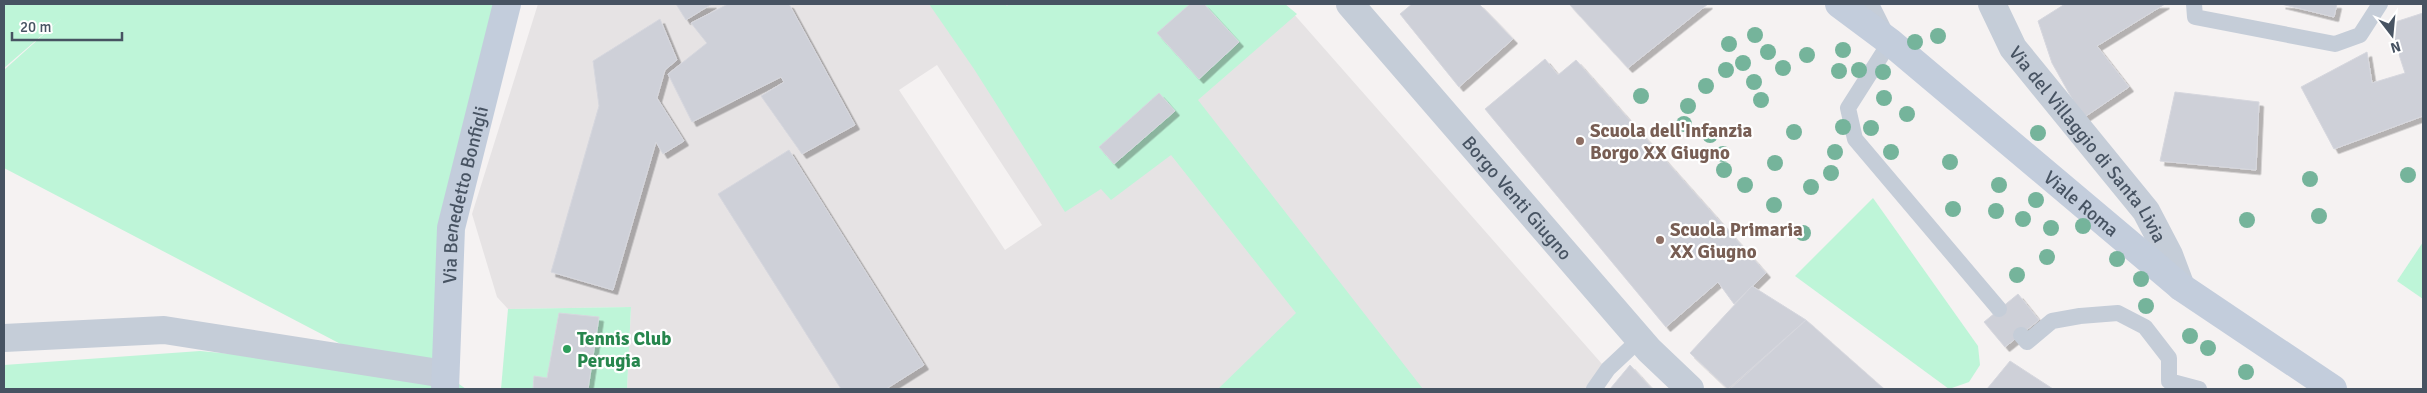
<svg xmlns="http://www.w3.org/2000/svg" width="2427" height="393" font-family="Signika,sans-serif">
<style>
.education{fill:#e6e3e4;fill-rule:evenodd}
.green{fill:#bef5d8}
.building{fill:#ced0d8;stroke:#d6d7de;filter:url(#shadow)}
.lines{fill:none;stroke-linecap:round;stroke-linejoin:round}
.lane{stroke:#c5cdd8;stroke-width:16}
.street{stroke:#c5cdd8;stroke-width:28}
.secondary{stroke:#c3cddc;stroke-width:28}
.tree{fill:#75b49b}
.education-dot{fill:#8d6e63;stroke:#fff;stroke-width:2}
.leisure-dot{fill:#2e9e5b;stroke:#fff;stroke-width:2}
.labels{text-anchor:middle;stroke-width:4.5;stroke-linejoin:round;paint-order:stroke}
.education-label{font-size:19px;font-weight:bold;fill:#785e54;stroke:#fff;text-anchor:start}
.street-label{font-size:19px;fill:#475362;stroke:#fff}
.leisure-label{font-size:19px;font-weight:bold;fill:#27864d;stroke:#fff;text-anchor:start}
</style>
<defs>
<filter id="shadow"><feDropShadow dx="4.5" dy="4.5" stdDeviation="0" flood-color="#0004"/></filter>
</defs>
<rect width="100%" height="100%" fill="#f5f2f2"/>
<path class="education" d="M538 4H1285L1602 364 1587 389H627L631 307 508 309 497 297 472 214ZM937 65 1042 225 1005 250 899 90Z"/>
<g class="green">
<polygon points="4,4 507,4 451,228 445,374 466,389 4,389 4,365 200,351 434,373 377,363 4,168 4,70 62,18 4,68"/>
<polygon points="929,4 1005,4 1007,6 1009,4 1285,4 1297,14 1198,100 1423,389 1218,389 1296,313 1171,155 1111,200 1101,189 1065,212 974,69"/>
<polygon points="1873,198 1978,346 1980,365 1969,382 1949,389 1795,276"/>
<polygon points="2423,242 2423,299 2397,281"/>
<polygon points="631,307 627,389 501,389 508,309"/>
</g>
<g class="building">
<polygon points="676,4 712,4 686,20"/>
<polygon points="728,4 789,4 855,125 802,154 761,96 784,82 781,77 692,122 668,74 707,43 691,23"/>
<polygon points="1190,4 1204,4 1239,42 1199,79 1157,33"/>
<polygon points="1412,4 1479,4 1513,39 1459,87 1400,14"/>
<polygon points="1569,4 1708,4 1628,68"/>
<polygon points="2065,4 2165,4 2097,46 2129,87 2083,118 2052,63 2038,21"/>
<polygon points="2281,4 2337,4 2334,17"/>
<polygon points="2423,13 2423,116 2334,149 2301,87 2367,52 2372,83 2405,73 2389,24"/>
<polygon points="660,19 677,60 665,70 657,98 684,141 663,154 656,142 613,290 551,272 599,106 593,61"/>
<polygon points="1545,59 1558,75 1576,60 1766,273 1734,304 1718,282 1666,327 1485,109"/>
<polygon points="2175,92 2259,102 2256,170 2160,161"/>
<polygon points="1159,93 1175,111 1114,164 1099,147"/>
<polygon points="789,150 924,365 886,389 841,389 718,194"/>
<polygon points="1752,286 1806,320 1728,389 1690,353"/>
<polygon points="2018,294 2039,320 2005,347 1984,322"/>
<polygon points="559,313 599,317 588,389 533,389 534,376 547,378"/>
<polygon points="1806,320 1884,389 1730,389"/>
<polygon points="2010,361 2053,389 1987,389"/>
<polygon points="1630,365 1652,389 1610,389"/>
</g>
<g class="lines">
<g class="lane">
<polyline points="1871,4 1890,42 1848,108 1855,139 1999,309"/>
<polyline points="2194,4 2195,17 2335,44 2360,35 2380,4"/>
<polyline points="2021,335 2027,342 2052,321 2080,316 2118,313 2145,327 2169,358 2169,381 2199,389"/>
<polyline points="1594,389 1608,369 1640,339"/>
</g>
<g class="street">
<path id="s1" d="M1350 4 1649 350 1690 389"/>
<path id="s2" d="M1992 4 2013 48 2146 211 2169 255 2181 287"/>
<polyline points="4,338 164,330 445,374"/>
</g>
<g class="secondary">
<path id="s3" d="M1839 4 1890 42 2181 287 2333 389"/>
<path id="s4" d="M445 389 451 228 507 4"/>
</g>
</g>
<g class="tree">
<circle cx="1755" cy="35" r="8"/>
<circle cx="1938" cy="36" r="8"/>
<circle cx="1915" cy="42" r="8"/>
<circle cx="1729" cy="44" r="8"/>
<circle cx="1843" cy="50" r="8"/>
<circle cx="1768" cy="52" r="8"/>
<circle cx="1807" cy="55" r="8"/>
<circle cx="1743" cy="63" r="8"/>
<circle cx="1783" cy="68" r="8"/>
<circle cx="1726" cy="70" r="8"/>
<circle cx="1859" cy="70" r="8"/>
<circle cx="1839" cy="71" r="8"/>
<circle cx="1883" cy="72" r="8"/>
<circle cx="1754" cy="82" r="8"/>
<circle cx="1706" cy="86" r="8"/>
<circle cx="1641" cy="96" r="8"/>
<circle cx="1884" cy="98" r="8"/>
<circle cx="1761" cy="100" r="8"/>
<circle cx="1688" cy="106" r="8"/>
<circle cx="1907" cy="114" r="8"/>
<circle cx="1684" cy="124" r="8"/>
<circle cx="1843" cy="127" r="8"/>
<circle cx="1871" cy="128" r="8"/>
<circle cx="1794" cy="132" r="8"/>
<circle cx="2038" cy="133" r="8"/>
<circle cx="1710" cy="135" r="8"/>
<circle cx="1835" cy="152" r="8"/>
<circle cx="1891" cy="152" r="8"/>
<circle cx="1723" cy="154" r="8"/>
<circle cx="1705" cy="155" r="8"/>
<circle cx="1950" cy="162" r="8"/>
<circle cx="1775" cy="163" r="8"/>
<circle cx="1724" cy="170" r="8"/>
<circle cx="1831" cy="173" r="8"/>
<circle cx="2408" cy="175" r="8"/>
<circle cx="2310" cy="179" r="8"/>
<circle cx="1745" cy="185" r="8"/>
<circle cx="1999" cy="185" r="8"/>
<circle cx="1811" cy="187" r="8"/>
<circle cx="2036" cy="200" r="8"/>
<circle cx="1774" cy="205" r="8"/>
<circle cx="1953" cy="209" r="8"/>
<circle cx="1996" cy="211" r="8"/>
<circle cx="2319" cy="216" r="8"/>
<circle cx="2023" cy="219" r="8"/>
<circle cx="2247" cy="220" r="8"/>
<circle cx="2083" cy="226" r="8"/>
<circle cx="2051" cy="228" r="8"/>
<circle cx="1803" cy="233" r="8"/>
<circle cx="2047" cy="257" r="8"/>
<circle cx="2117" cy="259" r="8"/>
<circle cx="2017" cy="275" r="8"/>
<circle cx="2141" cy="279" r="8"/>
<circle cx="2146" cy="306" r="8"/>
<circle cx="2190" cy="336" r="8"/>
<circle cx="2208" cy="348" r="8"/>
<circle cx="2246" cy="372" r="8"/>
</g>
<g class="education-dot">
<circle cx="1580" cy="141" r="5"/>
<circle cx="1660" cy="240" r="5"/>
</g>
<circle class="leisure-dot" cx="567" cy="349" r="5"/>
<g class="labels">
<g class="education-label">
<text x="1590" y="137">Scuola dell'Infanzia<tspan x="1590" dy="22">Borgo XX Giugno</tspan></text>
<text x="1670" y="236">Scuola Primaria<tspan x="1670" dy="22">XX Giugno</tspan></text>
</g>
<g class="street-label">
<text dy="7" stroke="none"><textPath href="#s2" startOffset="171">Via del Villaggio di Santa Livia</textPath></text>
<text dy="7" stroke="none"><textPath href="#s4" startOffset="196">Via Benedetto Bonfigli</textPath></text>
<text dy="7" stroke="none"><textPath href="#s1" startOffset="256">Borgo Venti Giugno</textPath></text>
<text dy="7" stroke="none"><textPath href="#s3" startOffset="314">Viale Roma</textPath></text>
</g>
<g class="leisure-label">
<text x="577" y="345">Tennis Club<tspan x="577" dy="22">Perugia</tspan></text>
</g>
</g>
<rect width="2427" height="393" fill="none" stroke="#475362" stroke-width="10"/>
<g transform="translate(2392 35) rotate(164)" stroke="#ffffff" stroke-width="4" paint-order="stroke">
<path d="M0-4L9 19L0 12L-9 19Z" fill="#475362"/>
<text y="-8" font-size="14" font-weight="bold" text-anchor="middle" fill="#475362">N</text>
</g>
<path d="M12 32v8h110v-8" fill="none" stroke="#475362" stroke-width="2.5"/>
<text x="20" y="32" font-size="15" fill="#475362" stroke="#ffffff" stroke-width="4" paint-order="stroke">20 m</text>
</svg>
